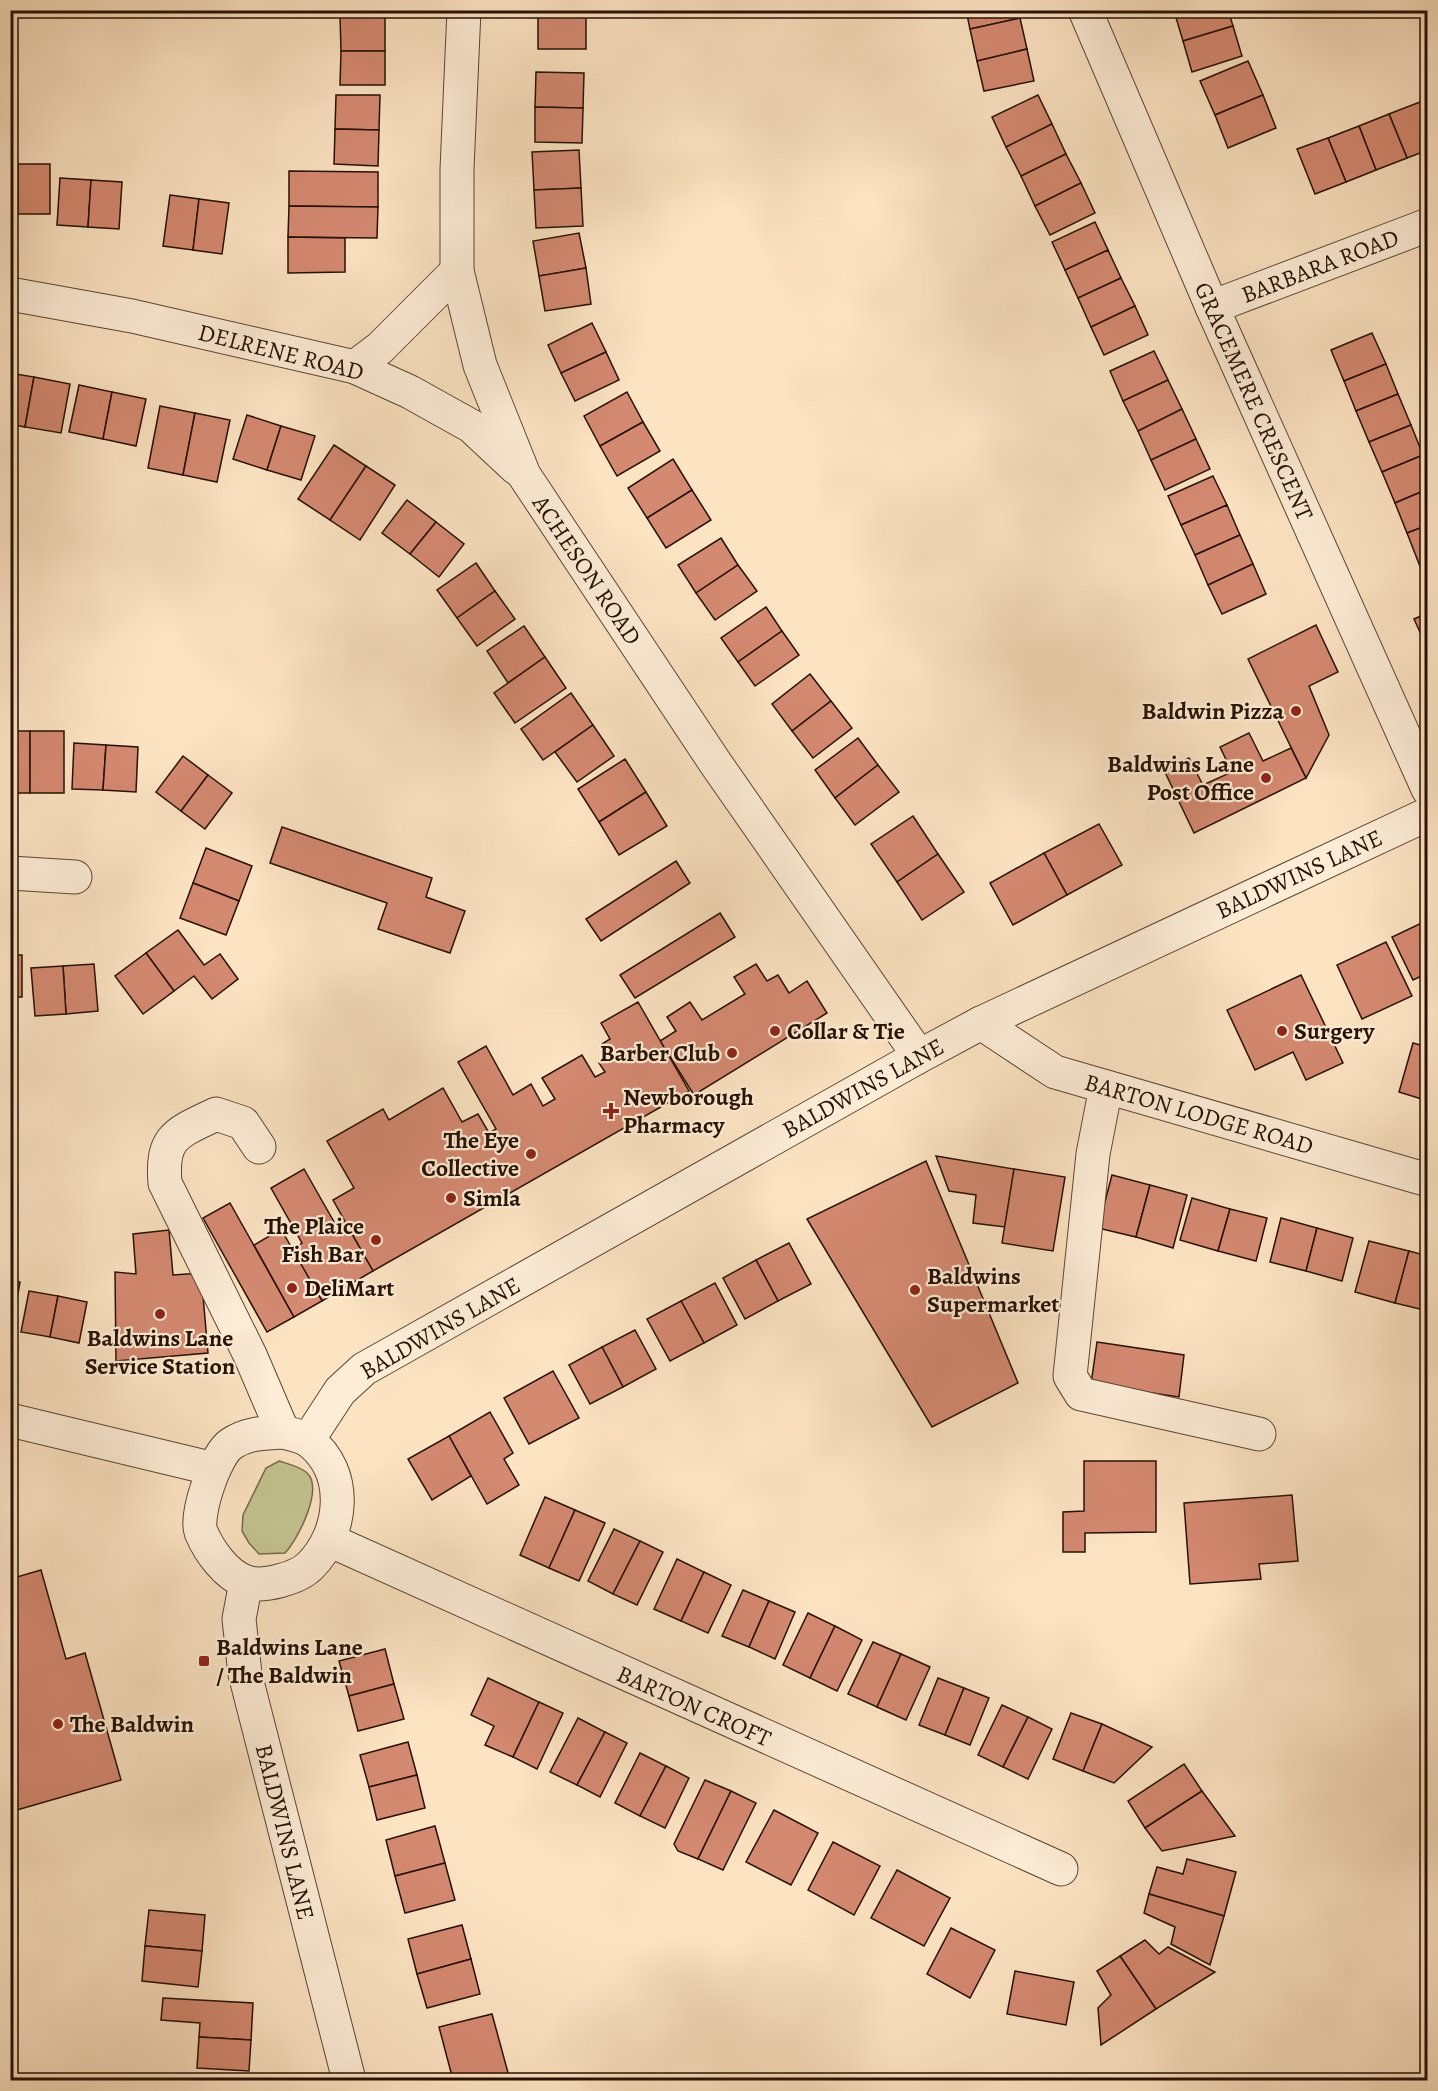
<svg xmlns="http://www.w3.org/2000/svg" width="1438" height="2091" font-family="Alegreya,serif">
<style>
.green{fill:#c3c390;stroke:#756a4a;stroke-width:1.5}
.building{fill:#d48971;stroke:#271003;stroke-width:1.5}
.lines{fill:none;stroke-linecap:round;stroke-linejoin:round}
.minor-casing{stroke:#5c4533;stroke-width:35}
.minor{stroke:#fdedd7;stroke-width:33}
.poi-dot{fill:#8f2418;stroke:#fdedd7;stroke-width:2}
.labels{text-anchor:middle;stroke-width:4.5;stroke-linejoin:round;paint-order:stroke}
.street-label{font-size:24px;fill:#271003;stroke:#fdedd7}
.poi-label{font-size:24px;font-weight:bold;fill:#271003;stroke:#fdedd7;text-anchor:start}
</style>
<rect width="100%" height="100%" fill="#fce3c2"/>
<filter id="stains"><feTurbulence type="fractalNoise" baseFrequency=".00333" numOctaves="4"/><feColorMatrix values="0 0 0 0 .2 0 0 0 0 .09 0 0 0 0 .02 0 0 0 .5 -.17"/></filter>
<radialGradient id="worn" r=".72"><stop offset=".6" stop-color="#630" stop-opacity="0"/><stop offset="1" stop-color="#630" stop-opacity=".3"/></radialGradient>
<path class="green" d="M279 1461C288 1464 298 1466 306 1472 325 1487 298 1539 285 1553L259 1554 249 1543 242 1531 243 1515 266 1468Z"/>
<g class="building">
<rect x="538" y="10" width="48" height="5"/>
<polygon points="966,10 1019,10 1020,18 970,29"/>
<polygon points="1228,10 1233,26 1183,41 1174,11"/>
<rect x="538" y="15" width="48" height="34"/>
<polygon points="340,16 385,16 385,51 341,51"/>
<polygon points="1020,18 1027,49 977,61 970,29"/>
<polygon points="1233,26 1242,56 1192,72 1183,41"/>
<polygon points="1027,49 1034,81 984,91 977,61"/>
<polygon points="341,51 385,51 385,85 340,85"/>
<polygon points="1248,61 1263,95 1215,115 1200,81"/>
<polygon points="536,72 584,73 583,108 535,107"/>
<polygon points="336,95 380,95 379,130 335,129"/>
<polygon points="1038,95 1052,124 1006,147 992,117"/>
<polygon points="1263,95 1276,128 1228,148 1215,115"/>
<polygon points="1420,102 1428,121 1428,150 1407,158 1389,114"/>
<polygon points="535,107 583,108 582,143 535,142"/>
<polygon points="1389,114 1407,158 1376,170 1359,126"/>
<polygon points="1052,124 1066,154 1021,176 1006,147"/>
<polygon points="1359,126 1376,170 1346,182 1328,138"/>
<polygon points="335,129 379,130 378,166 334,164"/>
<polygon points="1328,138 1346,182 1315,194 1297,149"/>
<polygon points="579,150 581,188 534,190 532,152"/>
<polygon points="1066,154 1081,183 1035,206 1021,176"/>
<rect x="10" y="164" width="8" height="50"/>
<rect x="18" y="164" width="32" height="50"/>
<polygon points="289,171 378,172 378,207 289,206"/>
<polygon points="60,178 91,180 88,227 57,225"/>
<polygon points="91,180 122,182 119,229 88,227"/>
<polygon points="1081,183 1095,213 1050,235 1035,206"/>
<polygon points="581,188 583,226 536,228 534,190"/>
<polygon points="170,195 199,199 193,250 163,246"/>
<polygon points="199,199 229,203 222,254 193,250"/>
<polygon points="289,206 378,207 377,238 288,237"/>
<polygon points="1095,222 1108,250 1065,270 1052,242"/>
<polygon points="579,233 586,268 539,276 533,241"/>
<polygon points="288,237 345,238 345,272 288,273"/>
<polygon points="1108,250 1121,278 1078,298 1065,270"/>
<polygon points="586,268 591,304 545,311 539,276"/>
<polygon points="1121,278 1135,306 1091,327 1078,298"/>
<polygon points="1135,306 1148,335 1104,355 1091,327"/>
<polygon points="592,323 606,352 561,373 548,345"/>
<polygon points="1372,333 1386,364 1344,381 1331,350"/>
<polygon points="1154,351 1168,380 1123,401 1110,371"/>
<polygon points="606,352 619,380 575,401 561,373"/>
<polygon points="1386,364 1398,394 1356,411 1344,381"/>
<polygon points="10,373 34,377 25,427 10,424"/>
<polygon points="34,377 70,384 61,433 25,427"/>
<polygon points="1168,380 1182,409 1138,431 1123,401"/>
<polygon points="79,385 112,392 103,439 69,432"/>
<polygon points="112,392 146,399 136,446 103,439"/>
<polygon points="627,392 643,422 600,446 584,416"/>
<polygon points="1398,394 1411,425 1369,442 1356,411"/>
<polygon points="160,406 195,413 183,475 148,468"/>
<polygon points="1182,409 1196,439 1151,460 1138,431"/>
<polygon points="195,413 230,420 217,482 183,475"/>
<polygon points="247,415 281,426 267,470 233,459"/>
<polygon points="643,422 660,451 617,476 600,446"/>
<polygon points="1411,425 1423,455 1382,472 1369,442"/>
<polygon points="281,426 315,436 301,480 267,470"/>
<polygon points="1196,439 1210,469 1165,490 1151,460"/>
<polygon points="334,445 366,466 330,520 298,499"/>
<polygon points="1423,455 1428,465 1428,489 1395,503 1382,472"/>
<polygon points="673,459 692,490 647,518 628,488"/>
<polygon points="366,466 395,485 360,540 330,520"/>
<polygon points="1213,476 1227,505 1181,525 1168,496"/>
<polygon points="1428,489 1428,525 1407,533 1395,503"/>
<polygon points="692,490 711,520 666,548 647,518"/>
<polygon points="407,500 436,522 410,554 382,533"/>
<polygon points="1227,505 1240,535 1195,555 1181,525"/>
<polygon points="436,522 464,544 439,577 410,554"/>
<polygon points="1428,525 1428,572 1423,574 1407,533"/>
<polygon points="1240,535 1253,564 1208,585 1195,555"/>
<polygon points="721,538 738,565 696,593 678,565"/>
<polygon points="476,563 495,591 457,618 437,590"/>
<polygon points="1253,564 1266,594 1222,614 1208,585"/>
<polygon points="738,565 757,591 715,620 696,593"/>
<polygon points="495,591 515,619 477,646 457,618"/>
<polygon points="766,607 782,631 738,662 721,638"/>
<polygon points="1428,613 1428,650 1414,619"/>
<polygon points="1316,625 1338,672 1309,686 1329,735 1306,778 1248,659"/>
<polygon points="524,626 545,657 508,683 487,651"/>
<polygon points="782,631 799,655 755,686 738,662"/>
<polygon points="545,657 566,688 515,723 494,693"/>
<polygon points="810,674 831,701 792,731 772,704"/>
<polygon points="571,693 593,725 543,760 521,729"/>
<polygon points="831,701 852,728 813,758 792,731"/>
<polygon points="593,725 614,756 577,782 555,752"/>
<rect x="10" y="731" width="20" height="62"/>
<rect x="30" y="731" width="34" height="62"/>
<polygon points="1249,733 1263,761 1291,748 1306,778 1194,833 1164,770 1189,758 1203,785 1232,772 1220,747"/>
<polygon points="858,738 878,765 835,798 815,770"/>
<polygon points="74,743 106,745 103,790 72,789"/>
<polygon points="106,745 138,747 136,792 103,790"/>
<polygon points="183,756 208,775 181,811 156,792"/>
<polygon points="625,759 646,792 599,822 578,789"/>
<polygon points="878,765 899,792 855,825 835,798"/>
<polygon points="208,775 232,793 205,829 181,811"/>
<polygon points="646,792 667,826 619,855 599,822"/>
<polygon points="913,816 938,854 897,882 871,844"/>
<polygon points="1099,824 1122,865 1067,895 1044,853"/>
<polygon points="282,827 432,878 426,897 465,911 450,953 378,929 387,903 270,863"/>
<polygon points="206,848 252,866 239,901 193,883"/>
<polygon points="1044,853 1067,895 1013,925 990,883"/>
<polygon points="938,854 964,892 922,920 897,882"/>
<polygon points="676,861 690,883 601,941 586,919"/>
<polygon points="193,883 239,901 226,935 180,918"/>
<polygon points="720,913 735,937 635,998 620,975"/>
<polygon points="1428,920 1428,973 1413,980 1392,937"/>
<polygon points="178,930 204,965 220,954 238,979 212,999 194,976 174,991 146,953"/>
<polygon points="1386,942 1412,996 1362,1019 1337,965"/>
<polygon points="146,953 174,991 143,1014 115,976"/>
<rect x="10" y="955" width="12" height="42"/>
<polygon points="94,964 98,1011 66,1014 63,966"/>
<polygon points="756,964 767,981 778,975 789,993 807,981 827,1013 694,1095 660,1041 676,1031 667,1017 690,1002 702,1020 745,994 734,977"/>
<polygon points="63,966 66,1014 35,1016 31,968"/>
<polygon points="1301,975 1343,1063 1306,1080 1293,1052 1255,1070 1227,1010"/>
<polygon points="638,1002 689,1091 373,1271 333,1200 354,1188 327,1141 383,1109 389,1120 443,1088 462,1122 478,1114 489,1133 496,1129 458,1062 486,1046 513,1095 531,1084 543,1106 555,1099 542,1078 582,1055 595,1077 605,1072 599,1063 609,1057 602,1044 610,1039 601,1023"/>
<polygon points="1413,1043 1428,1047 1428,1101 1399,1092"/>
<polygon points="936,1156 1014,1169 1005,1227 973,1223 976,1195 949,1191"/>
<polygon points="926,1161 1018,1383 932,1427 807,1219"/>
<polygon points="304,1169 337,1227 345,1222 373,1271 322,1301 292,1250 302,1243 271,1188"/>
<polygon points="1014,1169 1065,1177 1053,1251 1002,1243"/>
<polygon points="1112,1175 1150,1185 1136,1237 1098,1228"/>
<polygon points="1150,1185 1187,1195 1173,1248 1136,1237"/>
<polygon points="1192,1198 1230,1209 1218,1251 1180,1240"/>
<polygon points="230,1203 294,1317 267,1332 203,1218"/>
<polygon points="1230,1209 1267,1218 1256,1261 1218,1251"/>
<polygon points="1281,1218 1317,1228 1306,1271 1270,1262"/>
<polygon points="1317,1228 1353,1238 1342,1281 1306,1271"/>
<polygon points="281,1229 322,1301 294,1317 254,1245"/>
<polygon points="169,1230 173,1275 201,1273 208,1353 116,1361 115,1272 136,1274 133,1234"/>
<polygon points="1369,1241 1409,1251 1395,1303 1355,1292"/>
<polygon points="789,1243 811,1284 778,1301 756,1260"/>
<polygon points="1409,1251 1428,1256 1428,1311 1395,1303"/>
<polygon points="756,1260 778,1301 745,1319 723,1278"/>
<polygon points="10,1280 20,1282 12,1328 10,1327"/>
<polygon points="715,1283 737,1325 704,1343 681,1301"/>
<polygon points="29,1291 58,1296 50,1337 21,1332"/>
<polygon points="58,1296 87,1302 79,1343 50,1337"/>
<polygon points="681,1301 704,1343 670,1361 647,1319"/>
<polygon points="635,1330 656,1369 623,1387 602,1347"/>
<polygon points="1097,1342 1184,1355 1179,1397 1091,1384"/>
<polygon points="602,1347 623,1387 590,1404 569,1365"/>
<polygon points="553,1371 579,1418 529,1444 504,1398"/>
<polygon points="490,1412 513,1453 504,1459 519,1485 487,1504 449,1436"/>
<polygon points="449,1436 471,1476 432,1500 408,1459"/>
<polygon points="1084,1461 1156,1461 1156,1532 1085,1533 1085,1552 1063,1552 1063,1512 1084,1511"/>
<polygon points="1292,1495 1298,1561 1259,1564 1261,1579 1190,1584 1184,1503"/>
<polygon points="545,1497 575,1510 549,1568 520,1555"/>
<polygon points="575,1510 605,1523 579,1581 549,1568"/>
<polygon points="614,1529 640,1541 613,1594 588,1581"/>
<polygon points="640,1541 663,1552 637,1605 613,1594"/>
<polygon points="677,1559 704,1572 681,1621 654,1609"/>
<polygon points="41,1570 66,1659 85,1653 121,1780 10,1812 10,1579"/>
<polygon points="704,1572 731,1585 708,1633 681,1621"/>
<polygon points="743,1590 769,1601 749,1647 722,1636"/>
<polygon points="769,1601 795,1612 775,1659 749,1647"/>
<polygon points="808,1613 835,1626 810,1678 783,1665"/>
<polygon points="835,1626 862,1640 837,1691 810,1678"/>
<polygon points="873,1642 901,1654 877,1707 848,1694"/>
<polygon points="385,1649 394,1684 349,1696 339,1661"/>
<polygon points="901,1654 930,1667 906,1720 877,1707"/>
<polygon points="488,1678 539,1702 513,1757 485,1745 494,1726 471,1715"/>
<polygon points="938,1678 964,1688 945,1735 919,1725"/>
<polygon points="394,1684 404,1719 358,1731 349,1696"/>
<polygon points="964,1688 989,1698 970,1745 945,1735"/>
<polygon points="539,1702 563,1713 537,1769 513,1757"/>
<polygon points="1002,1705 1028,1717 1003,1767 978,1755"/>
<polygon points="1071,1713 1102,1724 1083,1771 1053,1759"/>
<polygon points="1028,1717 1052,1729 1028,1779 1003,1767"/>
<polygon points="578,1718 605,1732 577,1785 550,1772"/>
<polygon points="1102,1724 1152,1747 1114,1783 1083,1771"/>
<polygon points="605,1732 627,1743 600,1797 577,1785"/>
<polygon points="408,1742 417,1775 369,1787 360,1755"/>
<polygon points="640,1753 666,1766 640,1816 615,1803"/>
<polygon points="1184,1764 1202,1791 1145,1828 1128,1801"/>
<polygon points="666,1766 689,1778 665,1828 640,1816"/>
<polygon points="417,1775 425,1808 377,1820 369,1787"/>
<polygon points="705,1780 731,1791 698,1859 678,1851 674,1844"/>
<polygon points="731,1791 756,1803 723,1870 698,1859"/>
<polygon points="1202,1791 1235,1836 1162,1851 1145,1828"/>
<polygon points="774,1810 818,1833 791,1885 746,1862"/>
<polygon points="435,1826 445,1863 395,1876 386,1840"/>
<polygon points="833,1842 880,1866 854,1915 808,1890"/>
<polygon points="1187,1859 1236,1872 1224,1916 1149,1894 1157,1867 1183,1874"/>
<polygon points="445,1863 455,1900 405,1913 395,1876"/>
<polygon points="897,1870 950,1898 924,1946 871,1918"/>
<polygon points="1149,1894 1224,1916 1210,1965 1171,1944 1175,1927 1144,1913"/>
<polygon points="149,1910 205,1915 202,1951 145,1946"/>
<polygon points="462,1925 471,1959 417,1974 408,1939"/>
<polygon points="951,1928 995,1950 970,1998 927,1974"/>
<polygon points="1145,1940 1159,1954 1168,1947 1215,1972 1156,2009 1120,1956"/>
<polygon points="145,1946 202,1951 198,1987 142,1981"/>
<polygon points="1120,1956 1156,2009 1101,2045 1098,2008 1111,1995 1097,1971"/>
<polygon points="471,1959 480,1994 427,2008 417,1974"/>
<polygon points="1015,1971 1074,1982 1066,2025 1007,2014"/>
<polygon points="163,1998 253,2003 251,2040 199,2037 200,2023 161,2020"/>
<polygon points="492,2014 510,2080 453,2080 439,2027"/>
<polygon points="199,2037 251,2040 249,2071 197,2068"/>
</g>
<g class="lines">
<g class="minor-casing">
<g id="minor">
<polyline points="464,10 457,169 457,271 480,365 524,475 714,761 910,1043 916,1058"/>
<polyline points="1085,10 1212,307 1428,789"/>
<polyline points="10,294 132,316 355,367 410,392 471,426 516,468"/>
<polyline points="1212,307 1428,225"/>
<polyline points="355,367 380,348 457,271"/>
<polyline points="10,873 75,877"/>
<polyline points="981,1023 1055,1072 1428,1180"/>
<polyline points="1106,1087 1093,1154 1070,1376 1081,1394 1259,1434"/>
<path d="M259 1147 243 1123 216 1114C177 1133 161 1136 165 1183L250 1355 283 1432"/>
<polyline points="10,1420 214,1469"/>
<path d="M283 1432C291 1434 302 1436 309 1441 349 1472 344 1532 310 1566 298 1578 263 1588 246 1582 226 1575 209 1551 201 1532 195 1515 215 1455 231 1444 247 1433 264 1433 283 1432Z"/>
<polyline points="308,1440 340,1391 364,1369 916,1058 981,1023 1428,814"/>
<polyline points="329,1540 1061,1869"/>
<polyline points="246,1582 239,1619 245,1674 349,2080"/>
</g>
</g>
<use href="#minor" class="minor"/>
</g>
<g class="poi-dot">
<circle cx="1296" cy="711" r="6"/>
<circle cx="1266" cy="778" r="6"/>
<circle cx="775" cy="1031" r="6"/>
<circle cx="1282" cy="1031" r="6"/>
<circle cx="732" cy="1053" r="6"/>
<path d="M608 1102h6v6h6v6h-6v6h-6v-6h-6v-6h6z"/>
<circle cx="531" cy="1154" r="6"/>
<circle cx="451" cy="1198" r="6"/>
<circle cx="376" cy="1240" r="6"/>
<circle cx="292" cy="1288" r="6"/>
<circle cx="915" cy="1290" r="6"/>
<circle cx="160" cy="1314" r="6"/>
<rect x="198" y="1655" width="12" height="12" rx="3"/>
<circle cx="58" cy="1724" r="6"/>
</g>
<g class="labels">
<g class="street-label">
<text transform="translate(1320 266) rotate(-21)" y="8">BARBARA ROAD</text>
<text transform="translate(281 352) rotate(14)" y="8">DELRENE ROAD</text>
<text transform="translate(1254 401) rotate(66)" y="8">GRACEMERE CRESCENT</text>
<text transform="translate(587 570) rotate(56)" y="8">ACHESON ROAD</text>
<text transform="translate(1299 874) rotate(-25)" y="8">BALDWINS LANE</text>
<text transform="translate(863 1088) rotate(-29)" y="8">BALDWINS LANE</text>
<text transform="translate(1199 1114) rotate(16)" y="8">BARTON LODGE ROAD</text>
<text transform="translate(440 1328) rotate(-30)" y="8">BALDWINS LANE</text>
<text transform="translate(694 1706) rotate(24)" y="8">BARTON CROFT</text>
<text transform="translate(285 1832) rotate(76)" y="8">BALDWINS LANE</text>
</g>
<g class="poi-label">
<text x="1284" y="719" text-anchor="end">Baldwin Pizza</text>
<text x="1254" y="772" text-anchor="end">Baldwins Lane<tspan x="1254" dy="28">Post Office</tspan></text>
<text x="787" y="1039">Collar &amp; Tie</text>
<text x="1294" y="1039">Surgery</text>
<text x="720" y="1061" text-anchor="end">Barber Club</text>
<text x="623" y="1105">Newborough<tspan x="623" dy="28">Pharmacy</tspan></text>
<text x="519" y="1148" text-anchor="end">The Eye<tspan x="519" dy="28">Collective</tspan></text>
<text x="463" y="1206">Simla</text>
<text x="364" y="1234" text-anchor="end">The Plaice<tspan x="364" dy="28">Fish Bar</tspan></text>
<text x="927" y="1284">Baldwins<tspan x="927" dy="28">Supermarket</tspan></text>
<text x="304" y="1296">DeliMart</text>
<text x="160" y="1346" text-anchor="middle">Baldwins Lane<tspan x="160" dy="28">Service Station</tspan></text>
<text x="216" y="1655">Baldwins Lane<tspan x="216" dy="28">/ The Baldwin</tspan></text>
<text x="70" y="1732">The Baldwin</text>
</g>
</g>
<rect width="1438" height="2091" fill="none" stroke="#fce3c2" stroke-width="36"/>
<rect x="12" y="12" width="1414" height="2067" fill="none" stroke="#271003" stroke-width="3"/>
<rect x="18" y="18" width="1402" height="2055" fill="none" stroke="#271003" stroke-width="1.5"/>
<rect width="100%" height="100%" filter="url(#stains)"/>
<rect width="100%" height="100%" fill="url(#worn)"/>
</svg>
